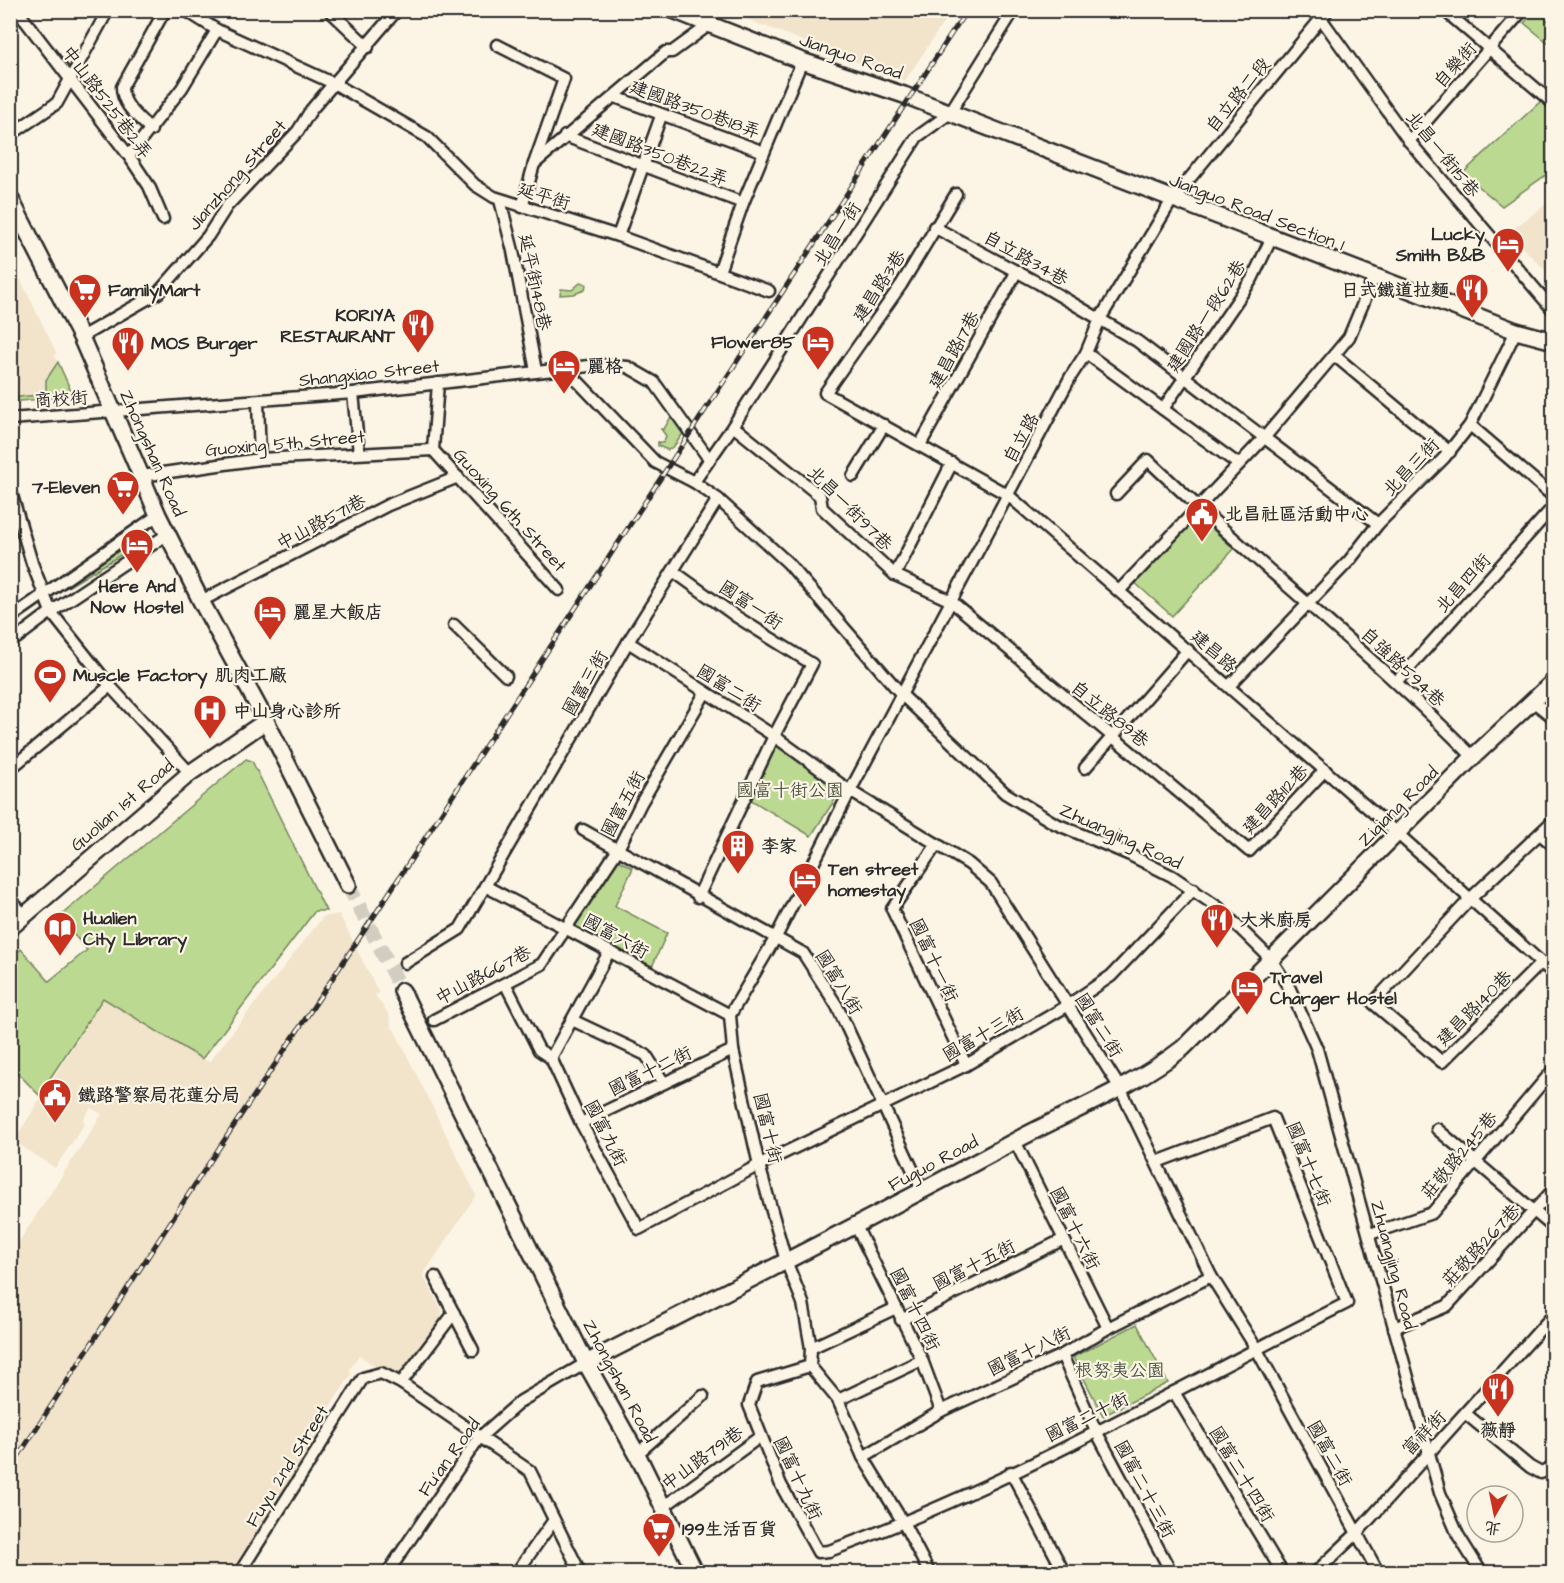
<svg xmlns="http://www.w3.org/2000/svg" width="1564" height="1583" font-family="'Architects Daughter','LXGW WenKai TC',sans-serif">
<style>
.built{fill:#f2e3cb}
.green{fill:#bbd991;stroke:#73825e;stroke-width:1.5}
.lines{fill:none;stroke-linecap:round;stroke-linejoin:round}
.secondary-tunnel{stroke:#d2cdc0;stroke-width:15;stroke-dasharray:15 8;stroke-linecap:butt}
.street-casing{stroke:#2b2b2b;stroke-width:15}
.secondary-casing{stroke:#2b2b2b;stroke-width:20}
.street{stroke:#fcf5e5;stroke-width:10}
.secondary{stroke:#fcf5e5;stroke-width:15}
.rail-casing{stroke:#2b2b2b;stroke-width:5}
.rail{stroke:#fcf5e5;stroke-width:3;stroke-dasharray:9;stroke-linecap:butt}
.labels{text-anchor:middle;stroke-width:4.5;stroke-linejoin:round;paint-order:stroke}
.street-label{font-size:18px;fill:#2b2b2b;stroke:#fcf5e5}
.poi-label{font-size:18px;font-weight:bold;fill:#2b2b2b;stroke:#fcf5e5;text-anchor:start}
.park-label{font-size:18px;fill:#4f5644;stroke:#fcf5e5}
</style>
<rect width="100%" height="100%" fill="#fcf5e5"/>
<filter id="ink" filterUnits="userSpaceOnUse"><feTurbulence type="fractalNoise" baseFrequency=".0167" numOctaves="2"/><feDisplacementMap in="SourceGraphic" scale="12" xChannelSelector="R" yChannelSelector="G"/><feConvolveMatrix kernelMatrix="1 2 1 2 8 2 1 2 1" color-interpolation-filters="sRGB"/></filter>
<g filter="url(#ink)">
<g class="built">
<polygon points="726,11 951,11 905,81"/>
<polygon points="1553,199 1553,278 1508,233"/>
<polygon points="10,258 57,354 54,355 71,391 62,397 11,402"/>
<polygon points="339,914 379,993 375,995 389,1015 392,1029 394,1029 476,1195 423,1275 442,1311 441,1318 400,1375 390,1377 359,1355 350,1369 351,1375 311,1435 317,1440 230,1572 11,1572 11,1254 102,1114 91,1108 82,1121 85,1123 55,1168 14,1141 104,997 209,1062 323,917"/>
</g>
<g class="green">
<polygon points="1536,10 1553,25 1553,47 1524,23"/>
<polygon points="1542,100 1553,110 1553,170 1502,206 1463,173"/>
<polygon points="581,282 586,284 585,290 574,294 560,295 561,289 572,290"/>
<polygon points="58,362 71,391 62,397 11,402 11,398 46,394 46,380"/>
<polygon points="672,415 687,428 674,446 668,450 658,446 658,442 663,443 666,436 661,429 664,429"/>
<polygon points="1195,513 1234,549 1172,616 1133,581"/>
<polygon points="140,535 145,540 66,588 60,583"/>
<polygon points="777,742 840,792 811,836 751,800"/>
<polygon points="246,759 252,761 326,911 315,911 202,1059 103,998 39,1095 11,1066 11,959 21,949 49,981 87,950 59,917"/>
<polygon points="612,857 633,868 615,906 667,933 651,969 570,926"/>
<polygon points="1137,1324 1168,1383 1103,1416 1073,1357"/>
</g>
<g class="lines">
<polyline class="secondary-tunnel" points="348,885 402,991"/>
<g class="street-casing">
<g id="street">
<polyline points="17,10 129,156 149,186 163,219"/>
<polyline points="185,10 217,30 335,84 427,137 475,185 494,197 618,236 769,291"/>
<polyline points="329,10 368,47"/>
<polyline points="1315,10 1409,141 1554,311"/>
<polyline points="1444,10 1554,104"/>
<polyline points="497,45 564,79 534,164 522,207"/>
<polyline points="615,97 764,152"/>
<path d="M151 130C139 117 122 106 122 87L165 10"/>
<polyline points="10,135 57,103 108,10"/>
<polyline points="565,136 743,203"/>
<polyline points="1409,141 1523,10"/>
<polyline points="129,156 182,88 217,30"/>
<polyline points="534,164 666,52 672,52 709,25"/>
<polyline points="956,194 901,285 825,393 1008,495 1398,834 1554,974"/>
<polyline points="500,200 513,251 536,371"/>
<polyline points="934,227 1038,283 1137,341 1378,524"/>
<polyline points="618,236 661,116"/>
<polyline points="719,272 743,203 802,61"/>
<polyline points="81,337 158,293 208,236 227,206 298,131 311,110 397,10"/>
<polyline points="1086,353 1238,464"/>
<polyline points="1334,355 1450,452"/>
<polyline points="567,370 655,462 694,482 718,499 788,563 903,696 1005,793 1054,823 1130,855 1172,876 1219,908 1270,958 1290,989 1317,1049 1440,1493 1458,1535 1481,1572"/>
<polyline points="438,383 433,450 559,590"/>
<polyline points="353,393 359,453"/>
<polyline points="258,401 260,459"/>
<polyline points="1163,409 1252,279 1272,237"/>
<polyline points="10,419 353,393 598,365 628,367 654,382 709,459"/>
<polyline points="1470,425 1554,497"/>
<polyline points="733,426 820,496 822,508 895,575 951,601 1249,851 1325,770"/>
<polyline points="920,445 1017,271"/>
<polyline points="142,476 260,459 433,450"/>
<polyline points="853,476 884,425"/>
<polyline points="694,482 733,426 917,137 949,114 1014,10"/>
<polyline points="10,489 32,563 51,612 110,686 190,773"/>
<path d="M1116 494 1148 460C1254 562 1371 652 1473 757"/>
<polyline points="673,571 737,617 812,664 774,736 698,897"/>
<polyline points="895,575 952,463"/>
<polyline points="1119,591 1264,438 1334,355 1349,337 1374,277"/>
<polyline points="201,601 388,505 458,477"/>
<polyline points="10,618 158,515"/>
<polyline points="454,625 506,676"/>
<polyline points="628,642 774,736 850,791 969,864 991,883 1120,1088 1211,1276 1256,1348 1378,1572"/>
<polyline points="10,643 51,612 168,534"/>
<polyline points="1397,681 1554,506"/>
<polyline points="1229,686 1349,561 1378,524 1444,458 1470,425 1516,331"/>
<polyline points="1534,702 1554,718"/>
<polyline points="1085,768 1188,650"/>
<polyline points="10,769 110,686"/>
<polyline points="583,830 803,953 837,1006 923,1192"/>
<polyline points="1540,834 1554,846"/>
<polyline points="937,844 892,909 966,1065"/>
<polyline points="485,886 730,1015"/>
<polyline points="10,899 25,916"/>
<polyline points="405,963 460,929 628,642 718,499"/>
<polyline points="1541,963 1442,1062 1373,1003 1470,899 1554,820"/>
<polyline points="506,985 539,1050 551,1058 581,1123 639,1229 759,1165 966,1065 1067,1006 1111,976 1194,889"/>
<polyline points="434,1020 542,964 617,851 641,803 705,693"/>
<polyline points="572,1020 646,1055 664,1083"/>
<polyline points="551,1058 609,952"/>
<polyline points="581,1123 733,1050"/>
<polyline points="1437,1129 1554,1228"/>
<polyline points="1015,1141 1108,1328"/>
<polyline points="855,1224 922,1360 941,1411"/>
<polyline points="1370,1234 1432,1213 1554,1069"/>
<polyline points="435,1277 473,1350"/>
<polyline points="901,1320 1062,1240"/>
<polyline points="1394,1328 1447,1306 1554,1189"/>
<polyline points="811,1348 896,1308"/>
<polyline points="1062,1355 1096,1431 1171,1572"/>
<path d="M810 1366 757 1382 749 1405 781 1485 818 1552 829 1551C1009 1486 1176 1388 1347 1303L1273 1118 1157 1162"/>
<polyline points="401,1383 454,1313"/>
<polyline points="1174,1392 1282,1572"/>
<polyline points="838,1400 922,1360"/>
<polyline points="1466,1414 1530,1467 1541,1473 1554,1467"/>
<polyline points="637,1454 703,1396"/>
<polyline points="863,1457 941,1411 1062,1355 1108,1328 1211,1276"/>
<polyline points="1011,1472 1064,1572"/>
<polyline points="662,1508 761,1436"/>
<polyline points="240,1572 363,1378 381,1373 401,1383 530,1471 580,1572"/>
<polyline points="388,1572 479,1438 521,1401 586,1363"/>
<polyline points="517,1572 554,1520"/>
<polyline points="929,1572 904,1524 863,1457 838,1400 810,1366 811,1348 803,1303 786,1261 759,1165 733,1050 730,1015 776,937 850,791 1071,376 1086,353 1100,319 1172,200 1328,10"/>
<polyline points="1316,1572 1356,1534 1554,1314"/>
</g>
</g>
<g class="secondary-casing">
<g id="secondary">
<polyline points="673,10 802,61 904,95 1516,331 1554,341"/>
<polyline points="10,198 81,337 158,515 201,601 266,721 348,885"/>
<polyline points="10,928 190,773 266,721"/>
<polyline points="402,991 586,1363 637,1454 695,1572"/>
<path d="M586 1363C729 1290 872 1219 1013 1142 1070 1111 1132 1088 1183 1048L1473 757 1554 681"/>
</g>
</g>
<use href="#street" class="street"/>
<use href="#secondary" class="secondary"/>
<g class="rail-casing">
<polyline id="rail" points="10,1469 201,1175 376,913 967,10"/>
</g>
<use href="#rail" class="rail"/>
</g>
</g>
<defs>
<g id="hotel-pin" transform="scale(1.725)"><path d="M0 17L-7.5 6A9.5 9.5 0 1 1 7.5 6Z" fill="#c8321e" stroke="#fcf5e5"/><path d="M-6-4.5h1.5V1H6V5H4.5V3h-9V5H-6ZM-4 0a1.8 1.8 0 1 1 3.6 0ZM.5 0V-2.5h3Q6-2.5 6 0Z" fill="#fff"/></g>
<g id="supermarket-pin" transform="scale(1.725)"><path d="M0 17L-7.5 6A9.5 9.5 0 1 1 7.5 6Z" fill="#c8321e" stroke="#fcf5e5"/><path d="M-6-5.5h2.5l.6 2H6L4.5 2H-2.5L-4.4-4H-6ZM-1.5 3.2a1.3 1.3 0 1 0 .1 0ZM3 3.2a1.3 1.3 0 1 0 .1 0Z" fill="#fff"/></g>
<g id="restaurant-pin" transform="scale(1.725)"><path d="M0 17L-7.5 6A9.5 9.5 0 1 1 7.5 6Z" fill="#c8321e" stroke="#fcf5e5"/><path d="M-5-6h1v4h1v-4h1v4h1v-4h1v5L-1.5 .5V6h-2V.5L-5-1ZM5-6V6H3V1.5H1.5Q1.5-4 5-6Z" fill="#fff"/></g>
<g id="civic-pin" transform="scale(1.725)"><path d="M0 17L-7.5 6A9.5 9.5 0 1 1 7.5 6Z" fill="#c8321e" stroke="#fcf5e5"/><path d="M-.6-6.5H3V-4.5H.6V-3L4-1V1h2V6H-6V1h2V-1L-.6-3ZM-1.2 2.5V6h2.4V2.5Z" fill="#fff"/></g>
<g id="stadium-pin" transform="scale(1.725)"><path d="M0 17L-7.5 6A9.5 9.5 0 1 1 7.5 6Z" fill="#c8321e" stroke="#fcf5e5"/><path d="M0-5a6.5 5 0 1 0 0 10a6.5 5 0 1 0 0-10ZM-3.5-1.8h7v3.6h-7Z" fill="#fff"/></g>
<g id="hospital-pin" transform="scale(1.725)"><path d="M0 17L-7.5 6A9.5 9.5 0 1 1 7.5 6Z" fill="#c8321e" stroke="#fcf5e5"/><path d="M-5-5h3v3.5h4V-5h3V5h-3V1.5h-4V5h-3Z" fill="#fff"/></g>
<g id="building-pin" transform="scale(1.725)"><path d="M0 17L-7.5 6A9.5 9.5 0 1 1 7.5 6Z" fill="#c8321e" stroke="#fcf5e5"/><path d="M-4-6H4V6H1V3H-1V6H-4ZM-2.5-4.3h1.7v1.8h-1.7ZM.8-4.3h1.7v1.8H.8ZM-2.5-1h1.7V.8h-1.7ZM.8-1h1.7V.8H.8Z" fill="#fff"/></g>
<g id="library-pin" transform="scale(1.725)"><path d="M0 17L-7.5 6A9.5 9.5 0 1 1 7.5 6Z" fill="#c8321e" stroke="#fcf5e5"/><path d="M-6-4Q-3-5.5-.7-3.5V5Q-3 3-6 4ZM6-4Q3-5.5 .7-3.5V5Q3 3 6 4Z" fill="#fff"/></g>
</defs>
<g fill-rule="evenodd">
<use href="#hotel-pin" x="1508" y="244"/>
<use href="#supermarket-pin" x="85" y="290"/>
<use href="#restaurant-pin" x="1472" y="290"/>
<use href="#restaurant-pin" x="418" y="325"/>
<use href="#hotel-pin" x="818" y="342"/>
<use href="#restaurant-pin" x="128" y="343"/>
<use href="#hotel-pin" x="564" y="366"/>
<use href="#supermarket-pin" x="123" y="487"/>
<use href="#civic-pin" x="1202" y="514"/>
<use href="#hotel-pin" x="137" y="545"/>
<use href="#hotel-pin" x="270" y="612"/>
<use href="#stadium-pin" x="50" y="675"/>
<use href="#hospital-pin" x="210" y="711"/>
<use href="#building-pin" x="738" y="846"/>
<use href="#hotel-pin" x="805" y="879"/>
<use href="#restaurant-pin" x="1217" y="920"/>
<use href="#library-pin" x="60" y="928"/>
<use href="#hotel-pin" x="1247" y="987"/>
<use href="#civic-pin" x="55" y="1095"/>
<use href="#restaurant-pin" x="1498" y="1389"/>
<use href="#supermarket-pin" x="659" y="1529"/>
</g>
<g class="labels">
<g class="street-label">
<text transform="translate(851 56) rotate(19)" y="6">Jianguo Road</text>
<text transform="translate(1455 65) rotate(-48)" y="6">自樂街</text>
<text transform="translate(1238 95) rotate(-51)" y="6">自立路二段</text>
<text transform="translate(107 102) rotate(53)" y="6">中山路525巷2弄</text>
<text transform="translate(695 109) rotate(20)" y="6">建國路350巷18弄</text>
<text transform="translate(660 154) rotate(21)" y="6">建國路350巷22弄</text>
<text transform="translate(1443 154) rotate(51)" y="6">北昌一街15巷</text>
<text transform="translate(237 175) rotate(-49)" y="6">Jianzhong Street</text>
<text transform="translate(544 196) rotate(17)" y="6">延平街</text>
<text transform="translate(1257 212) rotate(21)" y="6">Jianguo Road Section 1</text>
<text transform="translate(837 234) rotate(-57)" y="6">北昌一街</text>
<text transform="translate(1026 258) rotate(29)" y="6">自立路34巷</text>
<text transform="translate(535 282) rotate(78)" y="6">延平街148巷</text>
<text transform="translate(879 286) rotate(-57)" y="6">建昌路3巷</text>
<text transform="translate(1206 316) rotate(-57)" y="6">建國路一段62巷</text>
<text transform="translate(954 350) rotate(-61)" y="6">建昌路17巷</text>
<text transform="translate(369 373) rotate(-6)" y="6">Shangxiao Street</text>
<text transform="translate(61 399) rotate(-4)" y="6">商校街</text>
<text transform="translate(1021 438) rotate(-61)" y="6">自立路</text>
<text transform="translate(285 443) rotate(-5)" y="6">Guoxing 5th Street</text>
<text transform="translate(153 453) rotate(66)" y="6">Zhongshan Road</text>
<text transform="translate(1411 467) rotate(-46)" y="6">北昌三街</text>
<text transform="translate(850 508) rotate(45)" y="6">北昌一街97巷</text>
<text transform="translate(510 510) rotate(48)" y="6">Guoxing 6th Street</text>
<text transform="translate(321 522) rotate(-28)" y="6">中山路571巷</text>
<text transform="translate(1463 583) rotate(-48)" y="6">北昌四街</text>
<text transform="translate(751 605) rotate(34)" y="6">國富一街</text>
<text transform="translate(1214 651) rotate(41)" y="6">建昌路</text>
<text transform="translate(1403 667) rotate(43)" y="6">自強路594巷</text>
<text transform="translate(585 683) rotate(-60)" y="6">國富三街</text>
<text transform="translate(729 688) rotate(32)" y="6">國富二街</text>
<text transform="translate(1110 714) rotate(39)" y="6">自立路89巷</text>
<text transform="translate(1275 799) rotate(-47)" y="6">建昌路112巷</text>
<text transform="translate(623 804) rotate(-62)" y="6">國富五街</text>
<text transform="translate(122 805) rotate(-41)" y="6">Guolian 1st Road</text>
<text transform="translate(1398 806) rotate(-45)" y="6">Ziqiang Road</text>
<text transform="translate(1121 836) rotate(25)" y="6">Zhuangjing Road</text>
<text transform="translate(616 936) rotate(29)" y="6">國富六街</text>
<text transform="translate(934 960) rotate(65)" y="6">國富十一街</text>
<text transform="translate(483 975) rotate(-28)" y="6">中山路667巷</text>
<text transform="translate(839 982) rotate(59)" y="6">國富八街</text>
<text transform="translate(1474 1008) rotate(-45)" y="6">建昌路140巷</text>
<text transform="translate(1099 1025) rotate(58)" y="6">國富二街</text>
<text transform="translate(983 1034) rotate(-30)" y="6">國富十三街</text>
<text transform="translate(650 1071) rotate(-26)" y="6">國富十二街</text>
<text transform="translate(768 1128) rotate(77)" y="6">國富十街</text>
<text transform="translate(606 1133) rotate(63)" y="6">國富九街</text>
<text transform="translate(1459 1155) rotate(-50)" y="6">莊敬路245巷</text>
<text transform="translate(933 1163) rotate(-28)" y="6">Fuguo Road</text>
<text transform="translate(1309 1164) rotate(68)" y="6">國富十七街</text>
<text transform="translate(1075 1228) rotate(64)" y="6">國富十六街</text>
<text transform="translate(1481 1245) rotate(-47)" y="6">莊敬路267巷</text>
<text transform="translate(974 1265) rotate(-27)" y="6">國富十五街</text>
<text transform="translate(1394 1265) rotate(75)" y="6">Zhuangjing Road</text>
<text transform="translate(915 1309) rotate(64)" y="6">國富十四街</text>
<text transform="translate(1029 1351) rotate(-26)" y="6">國富十八街</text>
<text transform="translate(620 1381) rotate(62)" y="6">Zhongshan Road</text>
<text transform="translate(1087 1417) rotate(-26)" y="6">國富二十街</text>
<text transform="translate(1424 1433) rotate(-46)" y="6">富祥街</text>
<text transform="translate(1330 1453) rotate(61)" y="6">國富二街</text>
<text transform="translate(449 1457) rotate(-54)" y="6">Fu’an Road</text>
<text transform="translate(702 1458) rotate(-36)" y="6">中山路791巷</text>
<text transform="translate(287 1466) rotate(-58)" y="6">Fuyu 2nd Street</text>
<text transform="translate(1242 1474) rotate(59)" y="6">國富二十四街</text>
<text transform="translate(798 1478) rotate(65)" y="6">國富十九街</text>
<text transform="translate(1145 1489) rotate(62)" y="6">國富二十三街</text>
</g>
<g class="poi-label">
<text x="1485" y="240" text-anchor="end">Lucky<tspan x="1485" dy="21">Smith B&amp;B</tspan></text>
<text x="108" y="296">FamilyMart</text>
<text x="1449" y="296" text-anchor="end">日式鐵道拉麵</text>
<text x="395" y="321" text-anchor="end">KORIYA<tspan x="395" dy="21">RESTAURANT</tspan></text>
<text x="795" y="348" text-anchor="end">Flower85</text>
<text x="151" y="349">MOS Burger</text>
<text x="587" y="372">麗格</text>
<text x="100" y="493" text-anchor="end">7-Eleven</text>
<text x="1225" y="520">北昌社區活動中心</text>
<text x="137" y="592" text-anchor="middle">Here And<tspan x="137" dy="21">Now Hostel</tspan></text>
<text x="293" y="618">麗星大飯店</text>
<text x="73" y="681">Muscle Factory 肌肉工廠</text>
<text x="233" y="717">中山身心診所</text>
<text x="761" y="852">李家</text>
<text x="828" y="875">Ten street<tspan x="828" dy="21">homestay</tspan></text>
<text x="83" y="924">Hualien<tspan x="83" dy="21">City Library</tspan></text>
<text x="1240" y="926">大米廚房</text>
<text x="1270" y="983">Travel<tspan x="1270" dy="21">Charger Hostel</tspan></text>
<text x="78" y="1101">鐵路警察局花蓮分局</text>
<text x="1498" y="1436" text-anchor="middle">薇靜</text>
<text x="682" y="1535">199生活百貨</text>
</g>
<g class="park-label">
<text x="790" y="796">國富十街公園</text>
<text x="1120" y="1376">根努夷公園</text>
</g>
</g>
<rect width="1564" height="1583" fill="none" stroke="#fcf5e5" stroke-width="36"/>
<rect x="18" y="18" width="1528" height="1547" fill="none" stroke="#2b2b2b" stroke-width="2" filter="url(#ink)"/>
<g transform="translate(1495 1514) rotate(189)"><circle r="28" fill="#fcf5e5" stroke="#a8a49b" stroke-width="1.5"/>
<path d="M0-4.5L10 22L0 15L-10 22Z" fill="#c8321e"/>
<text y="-9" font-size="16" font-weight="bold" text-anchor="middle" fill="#2b2b2b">北</text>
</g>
</svg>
